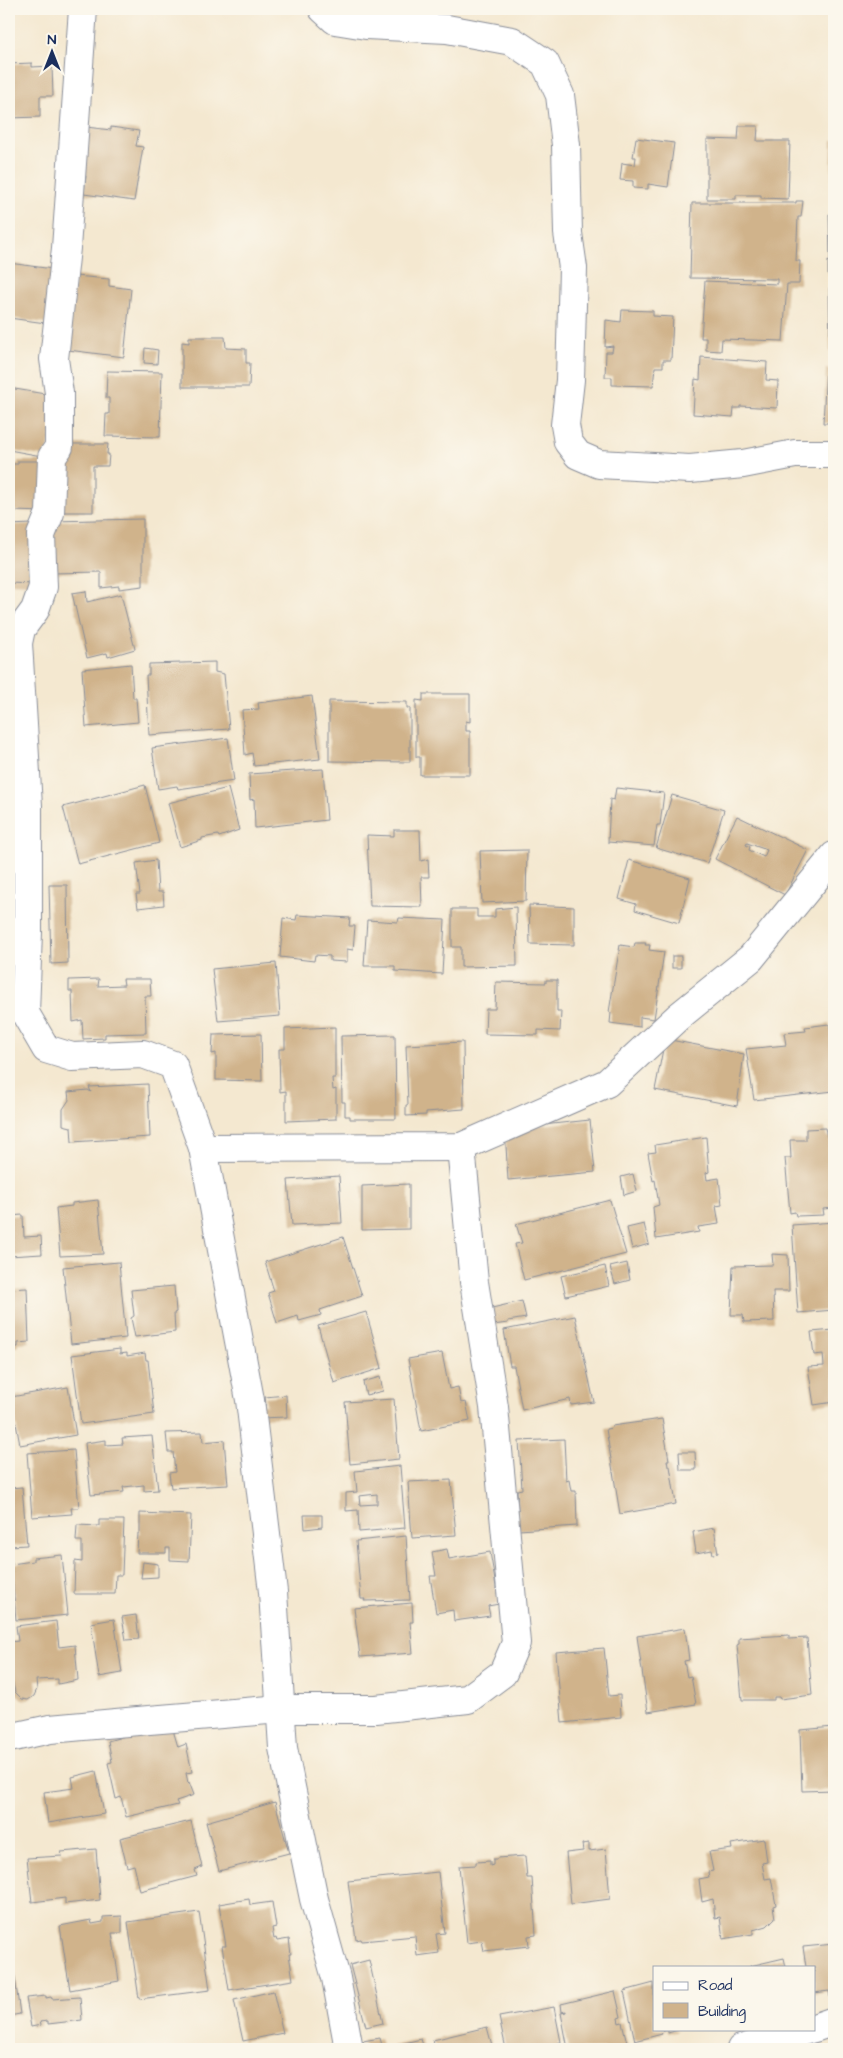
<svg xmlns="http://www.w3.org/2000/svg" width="843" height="2058" font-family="'Architects Daughter',sans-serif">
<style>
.building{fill:#d0b38b;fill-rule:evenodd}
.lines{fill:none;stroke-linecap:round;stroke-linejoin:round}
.minor-casing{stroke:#888c97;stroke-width:30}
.minor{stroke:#fff;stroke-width:28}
</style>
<rect width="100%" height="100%" fill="#fbf7ec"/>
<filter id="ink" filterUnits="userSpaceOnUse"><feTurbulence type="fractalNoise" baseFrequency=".02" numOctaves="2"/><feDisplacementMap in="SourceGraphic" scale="10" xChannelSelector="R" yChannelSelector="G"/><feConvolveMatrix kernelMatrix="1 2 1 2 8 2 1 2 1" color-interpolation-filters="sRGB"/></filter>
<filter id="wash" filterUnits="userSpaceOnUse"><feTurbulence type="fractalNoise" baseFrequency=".0096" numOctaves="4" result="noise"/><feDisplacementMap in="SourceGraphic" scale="20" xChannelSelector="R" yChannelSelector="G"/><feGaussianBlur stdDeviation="1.12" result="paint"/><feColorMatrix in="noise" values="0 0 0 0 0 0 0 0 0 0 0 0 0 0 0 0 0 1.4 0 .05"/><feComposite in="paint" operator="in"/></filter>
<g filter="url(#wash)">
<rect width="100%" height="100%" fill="#f4e8d0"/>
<g id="blocks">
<g class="building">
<polygon points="32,63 32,67 52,66 53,96 40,96 40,117 9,118 9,64"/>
<polygon points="739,126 758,126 757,141 790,141 788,199 761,198 761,195 736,195 736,199 707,199 707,139 738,140"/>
<polygon points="86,127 111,130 111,127 139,131 136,146 143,147 134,201 84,194 86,176 80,176"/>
<polygon points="636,138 674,143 668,187 648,184 648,189 633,188 633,181 620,180 622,163 635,165 636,157 633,157"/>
<polygon points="832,140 834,140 834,201 831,201"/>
<polygon points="796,201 803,201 801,217 798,217 796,261 800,261 799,284 787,284 783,341 722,339 721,351 706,350 706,338 701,338 705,281 777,284 777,279 690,278 692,203 796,203"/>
<polygon points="829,214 834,214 834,274 828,275 828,261 830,262"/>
<polygon points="9,263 60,270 53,324 9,318"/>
<polygon points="75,276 109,279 109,286 131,289 124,357 68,350"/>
<polygon points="834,287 834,352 830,352 829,288"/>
<polygon points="622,310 653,311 653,316 673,317 671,360 663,360 663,367 655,367 653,386 612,385 612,377 605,377 606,352 612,352 613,346 605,347 606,320 621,322"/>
<polygon points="189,337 225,337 226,348 246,349 246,363 250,363 249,387 182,387 182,342 189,343"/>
<polygon points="145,348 158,350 157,364 144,363"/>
<polygon points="701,357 767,362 766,380 778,381 777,408 740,406 740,408 734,408 733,417 693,414 695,379 700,380"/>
<polygon points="826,369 834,369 834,423 823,423"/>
<polygon points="107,371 162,372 160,437 105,436 106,414 109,414 109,398 106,398"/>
<polygon points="9,388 57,396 47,457 9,450"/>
<polygon points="66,444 108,444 107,454 109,454 108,466 93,466 93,512 54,512"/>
<polygon points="18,461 48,461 48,512 11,511 11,515 9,515 9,464 18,464"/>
<polygon points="143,519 143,586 119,589 119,586 101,588 101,572 52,573 52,521"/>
<polygon points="32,524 34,584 9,583 9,525"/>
<polygon points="86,591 87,602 121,594 135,649 108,657 107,653 87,658 72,593"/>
<polygon points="215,662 215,672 224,674 229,729 149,735 146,675 149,675 149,664"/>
<polygon points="131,664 133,698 136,698 138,722 86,727 82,669"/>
<polygon points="423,694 470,694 470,722 466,721 466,731 470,731 470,775 420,775 420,757 416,757 416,700 423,701"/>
<polygon points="312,696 320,759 254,766 252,753 245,755 242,710 259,709 258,703"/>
<polygon points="329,701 407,702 407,708 410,708 410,762 329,761"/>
<polygon points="228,738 234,781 178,789 177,786 158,789 152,748"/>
<polygon points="323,769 327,820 255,828 254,799 250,800 249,774"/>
<polygon points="145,785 159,843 78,864 63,807"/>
<polygon points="228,788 239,830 219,837 218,835 202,838 202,840 180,847 168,803"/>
<polygon points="616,788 664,793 660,825 657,825 654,846 608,842 610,799 614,800"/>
<polygon points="672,795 724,810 707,863 656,848"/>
<path d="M737 816 808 850 785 895 715 859ZM747 843 767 850 764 857 749 850 750 847 746 845Z"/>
<polygon points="394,830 420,830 421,861 428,859 429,877 421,877 422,907 370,906 367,835 394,836"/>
<polygon points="527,850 526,901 482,903 480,851"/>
<polygon points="156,860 158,892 163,892 164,905 138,908 136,894 140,894 136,863"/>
<polygon points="629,860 690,878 679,923 635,910 636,904 619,899"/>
<polygon points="49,885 67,885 68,963 51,964"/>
<polygon points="529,905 574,907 574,945 530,944"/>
<polygon points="516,907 517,966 461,967 461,947 452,947 452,909 477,909 477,917 495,917 495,909"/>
<polygon points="297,915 350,918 349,926 355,926 353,950 347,949 347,962 330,961 330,956 315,955 314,961 280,957 283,918 296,920"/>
<polygon points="399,918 445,920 442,974 395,971 395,966 364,966 367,920 398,922"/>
<polygon points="635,943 646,943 645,945 650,945 649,950 664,952 654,1019 640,1017 640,1027 610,1023 611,1013 609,1012 620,945 634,947"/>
<rect x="672" y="956" width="9" height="12"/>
<polygon points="276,963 280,1016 218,1021 212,969"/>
<polygon points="99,979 98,986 124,985 123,979 150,979 151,996 145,996 146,1033 105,1034 105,1038 83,1039 82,1020 73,1022 72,991 69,991 69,980"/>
<polygon points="546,980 557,980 557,1011 561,1011 560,1031 538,1030 538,1035 485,1034 486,1009 495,1009 496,982 546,983"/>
<polygon points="829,1024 834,1043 834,1091 754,1100 746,1049 786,1045 784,1033 806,1031 805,1027"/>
<polygon points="335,1027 335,1078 332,1078 333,1090 336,1089 336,1119 286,1121 286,1091 280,1092 279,1049 285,1049 285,1029"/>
<polygon points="261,1034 262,1081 216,1080 216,1053 212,1054 213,1035"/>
<polygon points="395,1035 396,1119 350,1119 350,1116 345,1116 345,1102 342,1102 341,1036"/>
<polygon points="665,1039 744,1054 737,1106 655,1090"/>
<polygon points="463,1042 464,1109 426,1112 426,1115 406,1116 406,1105 408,1105 406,1045"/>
<rect x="9" y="1079" width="2" height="23"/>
<polygon points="148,1084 150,1137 72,1142 71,1127 63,1125 63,1109 69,1100 68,1092 88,1090 91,1092 89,1087"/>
<polygon points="590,1120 595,1172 508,1180 505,1129"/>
<polygon points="825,1128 827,1137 834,1137 834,1208 823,1209 824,1215 796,1216 795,1212 790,1213 785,1158 791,1158 790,1140 806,1140 806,1129"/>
<polygon points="706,1137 709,1172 706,1173 707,1180 719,1178 722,1205 716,1206 719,1224 698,1227 699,1232 656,1239 653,1207 659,1205 655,1180 653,1181 648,1153 656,1152 655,1145"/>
<polygon points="633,1174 637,1191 624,1195 621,1177"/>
<polygon points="339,1176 342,1223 292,1225 288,1180"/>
<polygon points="409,1184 409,1229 362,1230 362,1186"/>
<polygon points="98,1200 103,1254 60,1256 56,1208 72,1206 72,1203"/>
<polygon points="610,1200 626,1254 524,1280 515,1244 522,1243 516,1224"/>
<polygon points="23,1215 24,1237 41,1236 42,1254 9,1256 9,1216"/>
<polygon points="834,1222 834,1310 798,1313 792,1225"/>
<polygon points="644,1224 649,1244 632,1249 627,1228"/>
<polygon points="343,1237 362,1296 320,1310 321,1315 299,1321 298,1316 277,1323 268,1293 274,1291 265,1262"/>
<polygon points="772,1254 788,1255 789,1291 773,1291 774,1321 744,1322 743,1315 731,1315 733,1266 773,1265"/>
<polygon points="119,1262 126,1338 71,1344 63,1267"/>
<polygon points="627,1263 630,1280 615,1284 610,1267"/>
<polygon points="605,1266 609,1286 566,1296 561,1276"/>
<polygon points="174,1286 176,1312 174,1313 175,1332 135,1337 131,1318 134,1316 131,1290"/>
<polygon points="27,1288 29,1342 18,1343 18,1347 9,1347 9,1289"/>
<polygon points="522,1301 526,1318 508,1321 508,1323 493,1325 492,1308"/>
<polygon points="366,1312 382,1368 334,1383 318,1326"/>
<polygon points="575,1316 594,1402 571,1405 570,1399 522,1410 514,1366 510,1366 504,1330"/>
<polygon points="834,1330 834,1402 814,1405 808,1367 824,1366 823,1354 814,1355 811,1332"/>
<polygon points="120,1349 120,1354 127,1353 127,1356 145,1353 146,1360 148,1360 154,1414 81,1424 72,1355"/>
<polygon points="442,1353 449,1389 458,1387 461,1403 466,1402 470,1421 421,1431 408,1359"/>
<polygon points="380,1377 383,1391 366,1395 363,1382"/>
<polygon points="68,1387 76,1435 20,1445 11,1397"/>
<polygon points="286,1395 287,1417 259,1418 258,1405 266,1405 265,1397"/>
<polygon points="394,1399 399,1459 350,1464 345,1402"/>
<polygon points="662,1419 669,1460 667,1460 668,1466 670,1466 676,1504 620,1514 606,1429 612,1428 612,1426"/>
<polygon points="202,1432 203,1442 224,1440 228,1485 171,1488 169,1473 175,1472 173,1452 168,1452 166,1433"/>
<polygon points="152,1436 158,1490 144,1491 144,1485 123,1487 124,1492 91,1495 85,1443 106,1440 106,1445 123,1444 122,1438"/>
<polygon points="564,1439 566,1481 569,1480 571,1491 576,1491 577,1526 519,1530 517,1490 522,1489 519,1441"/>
<polygon points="74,1450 79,1508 71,1508 72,1514 32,1517 27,1453"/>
<polygon points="679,1452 695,1452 696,1470 680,1470"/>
<path d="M400 1466 405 1528 359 1532 358 1510 346 1511V1493L357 1492 355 1471ZM377 1494V1504L360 1505 359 1496Z"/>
<polygon points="451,1480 456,1535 412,1538 408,1482"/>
<polygon points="22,1487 27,1545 9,1546 9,1488"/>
<polygon points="140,1513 191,1515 189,1561 170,1560 170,1548 166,1548 166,1553 137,1553 138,1533 140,1533"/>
<polygon points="304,1515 322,1515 322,1527 305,1529"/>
<polygon points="99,1520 124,1520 122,1575 116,1575 115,1594 74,1594 75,1561 82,1562 82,1541 76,1541 77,1525 99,1526"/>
<polygon points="714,1528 718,1553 713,1554 712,1550 696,1553 693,1532"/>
<polygon points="406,1536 410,1600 364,1601 365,1599 361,1599 356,1541"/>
<polygon points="447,1549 449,1559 490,1552 499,1604 488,1606 490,1616 454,1621 453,1610 436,1613 430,1576 436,1576 432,1552"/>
<polygon points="62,1555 68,1615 16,1620 11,1564 33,1561 33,1558"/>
<polygon points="143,1562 158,1564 158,1577 141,1578"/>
<polygon points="412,1603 413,1622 410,1622 413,1653 360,1657 354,1608"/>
<polygon points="136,1615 139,1639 126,1640 122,1617"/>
<polygon points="114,1619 122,1673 99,1677 91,1623"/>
<polygon points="56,1621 59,1647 75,1645 78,1680 58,1684 58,1679 36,1680 37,1689 34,1696 28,1700 22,1699 15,1692 13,1684 9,1685 9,1642 18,1641 16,1626"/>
<polygon points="685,1628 689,1660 684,1661 687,1677 691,1676 696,1704 648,1712 637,1636"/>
<polygon points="789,1635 789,1639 807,1638 812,1695 780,1699 779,1697 774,1697 774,1700 742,1700 737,1645 739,1644 739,1638"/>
<polygon points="604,1648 609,1696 620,1695 621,1717 562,1723 556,1652"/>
<polygon points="171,1723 178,1747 186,1744 192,1772 186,1773 188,1783 189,1782 194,1795 176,1801 178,1805 126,1817 121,1797 116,1799 108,1763 112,1762 108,1741"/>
<polygon points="834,1727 834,1790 802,1791 800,1730"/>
<polygon points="96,1771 104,1814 48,1823 44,1792 74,1788 72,1777"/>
<polygon points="275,1802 289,1853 219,1871 206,1822"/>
<polygon points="191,1821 202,1867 195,1870 197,1876 140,1891 134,1865 127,1867 120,1838"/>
<polygon points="764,1839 767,1862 762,1863 765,1879 771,1878 776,1905 773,1906 775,1918 767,1926 753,1930 753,1934 723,1939 720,1917 715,1918 713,1899 702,1902 699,1879 709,1877 708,1872 713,1871 709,1852 732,1849 731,1844"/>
<polygon points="589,1843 589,1851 606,1849 610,1899 571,1904 566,1853 583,1851 582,1844"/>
<polygon points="96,1849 100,1900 65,1904 65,1898 32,1902 27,1858 62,1856 61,1852"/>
<polygon points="525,1856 527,1878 532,1878 536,1935 528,1936 529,1946 484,1951 482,1941 467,1943 459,1866 476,1865 476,1862 490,1861 490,1866 493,1865 493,1859 497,1859 497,1858"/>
<polygon points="438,1872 445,1933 436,1934 439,1953 417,1956 415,1936 362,1941 361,1939 356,1940 348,1881"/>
<polygon points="249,1899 250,1905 272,1902 276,1927 272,1928 274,1939 276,1938 277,1941 289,1939 291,1954 289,1954 293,1980 229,1990 222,1946 226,1946 219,1904"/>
<polygon points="199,1912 210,1990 139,1999 128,1922"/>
<polygon points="122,1916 122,1933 112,1933 119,1981 70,1990 60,1926 91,1920 92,1924 103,1922 103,1917"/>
<polygon points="834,1944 834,2003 831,2004 829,1991 814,1993 814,1967 806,1967 803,1947"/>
<polygon points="9,1956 12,1956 20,2014 9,2016"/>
<polygon points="784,1958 786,1967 750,1967 750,1966"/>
<polygon points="369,1960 383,2023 366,2027 350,1965"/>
<polygon points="654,1983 654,2029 678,2030 668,2033 668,2030 661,2032 662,2034 635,2041 624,1991"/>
<polygon points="273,1991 283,2033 243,2041 234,2000"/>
<polygon points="615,1991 621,2017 618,2018 619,2023 622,2022 628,2047 626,2049 568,2049 561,2013 566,2012 566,2011 562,2012 561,2004"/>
<polygon points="46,1996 46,1998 51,1997 52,1999 80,1997 82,2020 48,2024 48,2021 40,2022 41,2025 31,2027 26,1998"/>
<polygon points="554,2007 561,2042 558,2043 559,2049 506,2049 499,2017"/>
<polygon points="487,2027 493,2049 435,2049 433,2040"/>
<polygon points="380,2038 383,2049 365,2049 363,2041"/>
<polygon points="421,2039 424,2049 393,2049 392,2046"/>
</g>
</g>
</g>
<g filter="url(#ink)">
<use href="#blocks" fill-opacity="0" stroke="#888c97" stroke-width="1"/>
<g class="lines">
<g class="minor-casing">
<g id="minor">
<polyline points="323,9 335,20 366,25 447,29 512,41 545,63 560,95 566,145 568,233 573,268 570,380 565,425 568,442 578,455 599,464 690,469 743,464 795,454 834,454"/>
<polyline points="9,639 18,643 28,806 28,932 25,1013 46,1049 72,1057 143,1054 173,1065 203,1148 250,1400 273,1592 283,1748 314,1899 336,1978 349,2049"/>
<polyline points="18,643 21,629 35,610 43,587 41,535 50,513 52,457 59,447 59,393 54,359 66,248 83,9"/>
<polyline points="203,1148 461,1147 607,1083 678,1017 751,958 834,856"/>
<polyline points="9,1738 50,1729 149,1720 281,1709 376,1709 468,1699 503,1673 516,1643 494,1407 474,1282 461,1147"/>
<polyline points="814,2028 834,2021"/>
<polyline points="741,2049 810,2029"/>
</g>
</g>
<use href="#minor" class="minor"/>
</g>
</g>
<rect width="843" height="2058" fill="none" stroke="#fbf7ec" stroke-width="30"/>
<rect x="653" y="1966" width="162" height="65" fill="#fbf7ec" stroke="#a1a7b3"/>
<rect x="663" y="1982" width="25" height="8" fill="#ffffff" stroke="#a1a7b3"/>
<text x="698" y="1990" font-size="15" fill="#1b2f5e">Road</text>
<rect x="663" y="2003" width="25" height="15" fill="#d0b38b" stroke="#a1a7b3"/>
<text x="698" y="2016" font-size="15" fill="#1b2f5e">Building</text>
<g transform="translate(52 52)" stroke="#fbf7ec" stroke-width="4" paint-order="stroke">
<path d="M0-4L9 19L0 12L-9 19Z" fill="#1b2f5e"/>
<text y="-8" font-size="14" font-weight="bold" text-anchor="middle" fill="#1b2f5e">N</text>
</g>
</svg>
